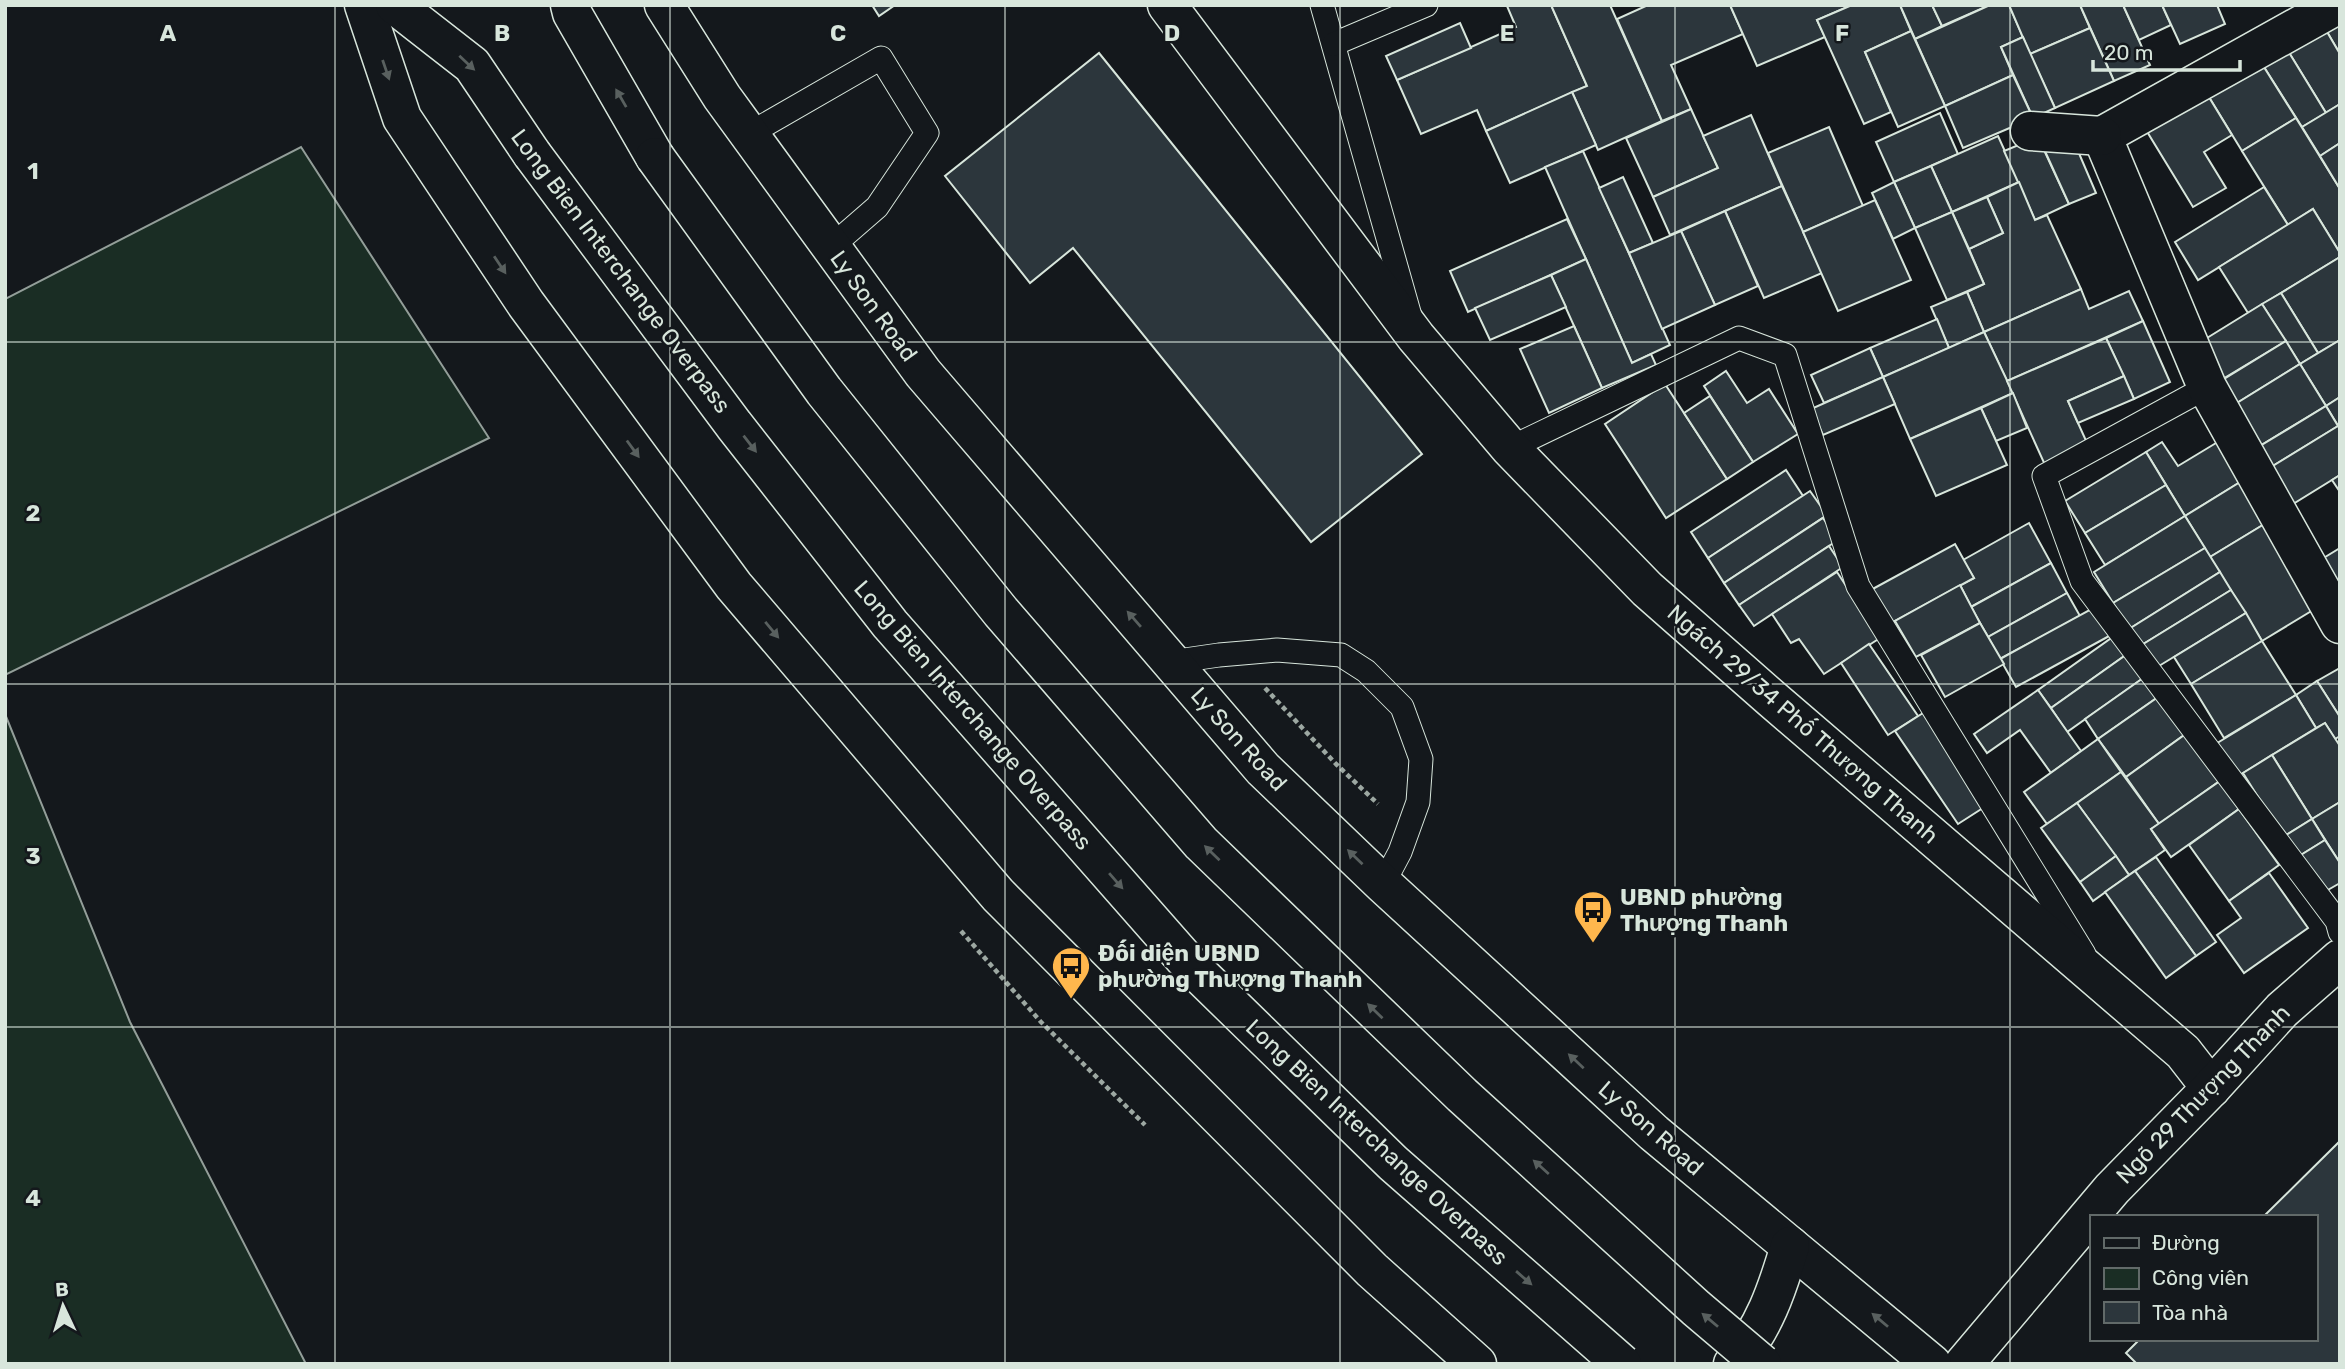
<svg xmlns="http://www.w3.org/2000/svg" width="2345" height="1369" font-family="Rubik,sans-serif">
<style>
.green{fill:#1a2d24;stroke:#939e99;stroke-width:2}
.building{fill:#2c363c;stroke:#d8e6dc;stroke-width:2}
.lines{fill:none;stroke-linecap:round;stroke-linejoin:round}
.lane-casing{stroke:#d8e6dc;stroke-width:25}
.street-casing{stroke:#d8e6dc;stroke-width:41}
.secondary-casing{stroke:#d8e6dc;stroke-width:41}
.highway-casing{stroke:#d8e6dc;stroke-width:41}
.path{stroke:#9da8a2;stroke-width:4.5;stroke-dasharray:5 3.5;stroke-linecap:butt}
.lane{stroke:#14181c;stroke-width:23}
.street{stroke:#14181c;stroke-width:38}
.secondary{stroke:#14181c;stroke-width:38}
.highway{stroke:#14181c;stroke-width:38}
.highway-bridge-casing{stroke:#d8e6dc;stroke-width:41;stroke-linecap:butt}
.highway-bridge{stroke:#14181c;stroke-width:38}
.oneway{fill:#59605f}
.grid{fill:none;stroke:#d8e6dc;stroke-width:2;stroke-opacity:0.55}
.labels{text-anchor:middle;stroke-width:5;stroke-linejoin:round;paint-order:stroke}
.street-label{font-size:23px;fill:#d8e6dc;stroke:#14181c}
.poi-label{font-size:23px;font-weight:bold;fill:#d8e6dc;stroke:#14181c;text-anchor:start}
.grid-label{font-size:23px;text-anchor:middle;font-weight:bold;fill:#d8e6dc;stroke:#14181c;stroke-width:5;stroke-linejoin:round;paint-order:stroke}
</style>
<rect width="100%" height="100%" fill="#14181c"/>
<g class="green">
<polygon points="301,147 489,438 5,675 5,299"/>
<polygon points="5,714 130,1022 306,1364 5,1364"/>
</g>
<g class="building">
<polygon points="872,5 895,5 879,16"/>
<polygon points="1551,5 1587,86 1486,131 1477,110 1421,134 1397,80 1516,27 1507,6"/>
<polygon points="1551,5 1610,5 1662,121 1598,150 1572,92 1587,86"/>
<polygon points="1648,5 1730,5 1743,34 1671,65 1691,109 1662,121 1617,19"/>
<polygon points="1730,5 1852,5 1817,20 1825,37 1757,66"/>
<polygon points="1852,5 1900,5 1911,31 1865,52 1891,112 1864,124 1817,20"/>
<polygon points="1900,5 1932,5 1942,26 1915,39"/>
<polygon points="1932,5 1990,5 1942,26"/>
<polygon points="1990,5 2009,5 2023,37 2001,47 2013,75 1945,106 1915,39"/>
<polygon points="2009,5 2080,5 2090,28 2030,54"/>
<polygon points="2080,5 2123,5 2150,65 2114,81"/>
<polygon points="2123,5 2162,5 2171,25 2139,40"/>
<polygon points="2162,5 2217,5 2225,24 2180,44"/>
<polygon points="2340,15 2340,54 2323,25"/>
<polygon points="1460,23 1471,48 1397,80 1386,56"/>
<polygon points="2323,25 2340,54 2340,104 2326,113 2282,41"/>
<polygon points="2090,28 2114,81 2055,108 2030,54"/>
<polygon points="1911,31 1945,106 1898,127 1865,52"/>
<polygon points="2023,37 2055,108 2033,118 2001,47"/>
<polygon points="2282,41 2326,113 2302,127 2257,56"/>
<polygon points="1099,53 1422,454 1311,542 1073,248 1030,283 945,176"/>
<polygon points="2257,56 2296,118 2242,151 2204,89"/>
<polygon points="2013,75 2033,118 1963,148 1945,106"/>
<polygon points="2204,89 2232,135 2204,152 2226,188 2193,207 2143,125"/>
<polygon points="1572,92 1596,145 1510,183 1486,131"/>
<polygon points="2340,104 2340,143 2320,156 2302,127"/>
<polygon points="1691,109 1718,168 1653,197 1626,138"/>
<polygon points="1940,113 1958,154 1894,182 1876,142"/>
<polygon points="1751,115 1782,186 1670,235 1653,197 1718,168 1703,136"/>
<polygon points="2296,118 2340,189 2340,253 2313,209 2288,225 2242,151"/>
<polygon points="1829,127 1863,206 1803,232 1768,153"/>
<polygon points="1998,136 2019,182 1952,212 1931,166"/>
<polygon points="2038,137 2069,204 2035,220 2004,151"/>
<polygon points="2072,137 2096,193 2069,204 2044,149"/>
<polygon points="2340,143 2340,189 2320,156"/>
<polygon points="1583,151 1670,345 1632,363 1545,167"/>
<polygon points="1931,166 1952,212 1915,228 1894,182"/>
<polygon points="1623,177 1653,243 1629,253 1599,188"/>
<polygon points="1894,182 1915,228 1893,239 1872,193"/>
<polygon points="2019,182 2035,220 2047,215 2081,289 1984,332 1967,292 1984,284 1969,249 2003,233 1987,197"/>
<polygon points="1782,186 1822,273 1764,298 1725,211"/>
<polygon points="2264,187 2288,225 2198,280 2175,242"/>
<polygon points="1987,197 2003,233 1969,249 1952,212"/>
<polygon points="1875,200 1911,280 1838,311 1803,232"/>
<polygon points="2313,209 2340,253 2340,257 2248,313 2219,267"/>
<polygon points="1725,211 1758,286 1715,305 1681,231"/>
<polygon points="1952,212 1984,284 1947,300 1915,228"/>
<polygon points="1567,219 1586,259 1468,312 1450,271"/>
<polygon points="1681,231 1715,305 1662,329 1629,253"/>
<polygon points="2340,257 2340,340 2318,353 2281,293"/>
<polygon points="1586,259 1632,363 1651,354 1656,365 1602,388 1551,275"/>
<polygon points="1551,275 1566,307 1490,340 1475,308"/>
<polygon points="2081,289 2089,309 2129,291 2143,321 2007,381 1984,332"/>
<polygon points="1967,292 1984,332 1949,348 1931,307"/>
<polygon points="2281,293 2318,353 2300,364 2262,304"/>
<polygon points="2262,304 2286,341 2216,383 2194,346"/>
<polygon points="1937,319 1949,348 1883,377 1870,348"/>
<polygon points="2143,321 2170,382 2134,399 2106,338"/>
<polygon points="1574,326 1602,388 1549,413 1520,349"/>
<polygon points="1984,332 2013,393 1910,439 1883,377"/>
<polygon points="2106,338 2124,376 2068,401 2088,445 2045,465 2007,381"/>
<polygon points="2340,340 2340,397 2326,406 2300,364"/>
<polygon points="2286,341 2300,364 2224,411 2211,387"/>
<polygon points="1870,348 1883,377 1824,403 1811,375"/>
<polygon points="2300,364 2326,406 2250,452 2224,411"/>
<polygon points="1726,371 1747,403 1769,389 1798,434 1753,462 1704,386"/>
<polygon points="2124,376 2134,399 2078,423 2068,401"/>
<polygon points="1883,377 1895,404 1823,435 1811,409"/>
<polygon points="1665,384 1727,479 1666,518 1605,424"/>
<polygon points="2013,393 2027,428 1996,441 1981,408"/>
<polygon points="1710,396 1753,462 1727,479 1684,413"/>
<polygon points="2340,397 2340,429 2326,406"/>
<polygon points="2326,406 2338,426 2263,472 2250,452"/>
<polygon points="1981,408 2007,465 1936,496 1910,439"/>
<polygon points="2338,426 2340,429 2340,475 2285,509 2263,472"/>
<polygon points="2221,440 2245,479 2185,516 2146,452 2162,442 2178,466"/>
<polygon points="2146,452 2166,485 2085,533 2065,501"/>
<polygon points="1786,470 1803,496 1708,558 1691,532"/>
<polygon points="2340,475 2340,492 2332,480"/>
<polygon points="2245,479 2271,520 2210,557 2185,516"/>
<polygon points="2166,485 2185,516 2105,565 2085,533"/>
<polygon points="1810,491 1827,515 1724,583 1708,558"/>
<polygon points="2185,516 2205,548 2113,603 2094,572"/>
<polygon points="1823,518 1838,540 1739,605 1724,583"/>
<polygon points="2271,520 2323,604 2262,641 2210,557"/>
<polygon points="2029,523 2051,563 1971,607 1960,585 1974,578 1963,560"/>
<polygon points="1955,544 1974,578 1888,625 1869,591"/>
<polygon points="1829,546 1843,567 1754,626 1739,605"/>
<polygon points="2205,548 2220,572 2129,629 2113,603"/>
<polygon points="2340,548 2340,599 2317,562"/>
<polygon points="2051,563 2067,593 1988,637 1971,607"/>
<polygon points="1837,572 1880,638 1824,674 1799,639 1791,643 1772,614"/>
<polygon points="2220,572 2231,590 2140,646 2129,629"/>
<polygon points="1960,585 1980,623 1916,657 1895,621"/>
<polygon points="2231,590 2246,613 2154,669 2140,646"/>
<polygon points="2067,593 2080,616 2000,659 1988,637"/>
<polygon points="2095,607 2111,635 2016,687 2000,659"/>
<polygon points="2246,613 2262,641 2191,684 2174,657"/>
<polygon points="1980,623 2004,664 1945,697 1921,655"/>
<polygon points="2117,634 2130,652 2051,708 2038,690"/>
<polygon points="2262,641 2296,695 2224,738 2191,684"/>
<polygon points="1869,644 1918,716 1888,735 1841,663"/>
<polygon points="2130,652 2146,676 2067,732 2051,708"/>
<polygon points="2340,668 2340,717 2317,681"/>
<polygon points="2146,676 2161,695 2098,739 2085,719"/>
<polygon points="2317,681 2340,717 2340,736 2335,739 2325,723 2316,728 2296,695"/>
<polygon points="2038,690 2081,751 2051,773 2020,730 1987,753 1974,734"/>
<polygon points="2161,695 2187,733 2126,777 2098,739"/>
<polygon points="2296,695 2316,728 2235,778 2214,745"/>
<polygon points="1923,713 1986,806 1958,824 1895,731"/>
<polygon points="2325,723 2340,746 2340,802 2312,819 2272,755"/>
<polygon points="2187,733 2221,780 2159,824 2126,777"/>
<polygon points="2098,739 2121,772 2047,824 2024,792"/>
<polygon points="2272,755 2312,819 2283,837 2243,773"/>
<polygon points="2121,772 2159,824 2151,829 2165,850 2129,875 2077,803"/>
<polygon points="2220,781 2239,809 2171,857 2151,829"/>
<polygon points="2340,802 2340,863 2312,819"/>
<polygon points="2077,803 2116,856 2080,882 2041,828"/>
<polygon points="2239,809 2279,865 2229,901 2189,845"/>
<polygon points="2312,819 2325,840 2296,858 2283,837"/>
<polygon points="2325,840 2340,863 2340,883 2319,895 2296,858"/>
<polygon points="2116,856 2129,875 2093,901 2080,882"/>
<polygon points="2156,857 2216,942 2196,956 2135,871"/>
<polygon points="2135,871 2196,956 2166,978 2105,892"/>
<polygon points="2269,873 2308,928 2244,973 2217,935 2241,918 2229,901"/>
<polygon points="2340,1141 2340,1364 2137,1364 2126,1353 2140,1339 2315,1339 2315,1217 2263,1217"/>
</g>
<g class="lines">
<g class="lane-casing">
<g id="lane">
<polyline points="1322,5 1410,316"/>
<polyline points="1334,44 1426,5"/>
<polyline points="749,134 881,58 927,133 877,207 831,247"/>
<polyline points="2207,387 2044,476 2082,581 2337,921 2340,932"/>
<polyline points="1510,448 1739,338 1785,355 1858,586 2084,954"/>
<polyline points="1171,662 1219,655 1277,650 1341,655 1366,671 1402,707 1421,759 1418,802 1400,852 1383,884"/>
</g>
</g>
<g class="street-casing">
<g id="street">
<polyline points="1167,5 1416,337 1510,448 1647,589 1772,699 2183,1052 2211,1088"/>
<polyline points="2337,5 2102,136 2207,387 2340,624"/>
<polyline points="2030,131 2102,136"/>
</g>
</g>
<g class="secondary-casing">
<polyline id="secondary" points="1964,1364 2112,1189 2211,1088 2282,1010 2340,959"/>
</g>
<g class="highway-casing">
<g id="highway">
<polyline points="364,5 402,118 526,304 734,586 998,895 1372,1270 1477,1364"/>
<polyline points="395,5 472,65 532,154"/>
<polyline points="570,5 572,13 655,157"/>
<polyline points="664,5 722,97 923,373 1263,769 1383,884 1654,1133 1932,1364"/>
<path d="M1733 1364C1764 1329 1777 1290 1790 1246"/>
</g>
</g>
<g class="path">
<polyline points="1265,688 1336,764 1378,804"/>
<polyline points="961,931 1041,1022 1145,1125"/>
</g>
<use href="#lane" class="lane"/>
<use href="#street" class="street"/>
<use href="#secondary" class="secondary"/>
<use href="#highway" class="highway"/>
<g class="highway-bridge-casing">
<g id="highway-bridge">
<polyline points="532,154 734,425 890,624 1190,965 1393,1163 1622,1364"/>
<polyline points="655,157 824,391 1001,612 1201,843 1462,1095 1696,1308 1762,1364"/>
</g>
</g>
<use href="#highway-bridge" class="highway-bridge"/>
</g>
<defs><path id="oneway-solid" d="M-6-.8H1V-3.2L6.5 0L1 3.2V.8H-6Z" transform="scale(1.75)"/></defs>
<g class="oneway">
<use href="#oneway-solid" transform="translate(467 63) rotate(43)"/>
<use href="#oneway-solid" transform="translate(386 70) rotate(71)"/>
<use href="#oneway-solid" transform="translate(621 98) rotate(-120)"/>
<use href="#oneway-solid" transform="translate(500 265) rotate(56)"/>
<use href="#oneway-solid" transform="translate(750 444) rotate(52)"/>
<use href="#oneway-solid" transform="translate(633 449) rotate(54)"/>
<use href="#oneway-solid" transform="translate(1134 619) rotate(-131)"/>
<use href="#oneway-solid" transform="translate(772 630) rotate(50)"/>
<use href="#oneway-solid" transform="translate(1212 853) rotate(-136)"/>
<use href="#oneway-solid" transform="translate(1355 857) rotate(-136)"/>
<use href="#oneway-solid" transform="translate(1116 881) rotate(49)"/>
<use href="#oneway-solid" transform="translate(1375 1011) rotate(-136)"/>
<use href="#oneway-solid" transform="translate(1576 1061) rotate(-137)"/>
<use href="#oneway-solid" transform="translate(1541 1167) rotate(-138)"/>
<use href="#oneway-solid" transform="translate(1524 1278) rotate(41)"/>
<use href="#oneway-solid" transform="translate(1710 1320) rotate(-140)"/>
<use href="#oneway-solid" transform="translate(1880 1320) rotate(-140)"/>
</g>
<path class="grid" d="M335 5V1364M670 5V1364M1005 5V1364M1340 5V1364M1675 5V1364M2010 5V1364M5 342H2340M5 684H2340M5 1027H2340"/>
<defs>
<g id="bus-pin" transform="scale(2.0125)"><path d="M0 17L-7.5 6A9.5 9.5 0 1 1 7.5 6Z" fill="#ffb74d" stroke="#14181c"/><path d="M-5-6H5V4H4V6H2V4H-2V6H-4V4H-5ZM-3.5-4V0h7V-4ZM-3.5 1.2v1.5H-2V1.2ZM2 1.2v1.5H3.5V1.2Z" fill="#111"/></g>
</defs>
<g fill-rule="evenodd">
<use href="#bus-pin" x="1593" y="910"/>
<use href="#bus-pin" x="1071" y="966"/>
</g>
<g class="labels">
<g class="street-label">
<text transform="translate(621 271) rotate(53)" y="8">Long Bien Interchange Overpass</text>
<text transform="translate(874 306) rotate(54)" y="8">Ly Son Road</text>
<text transform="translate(973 715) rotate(49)" y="8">Long Bien Interchange Overpass</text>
<text transform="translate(1803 724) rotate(41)" y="8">Ngách 29/34 Phố Thượng Thanh</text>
<text transform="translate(1239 739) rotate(48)" y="8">Ly Son Road</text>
<text transform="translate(2203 1094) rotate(-46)" y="8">Ngõ 29 Thượng Thanh</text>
<text transform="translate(1651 1128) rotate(41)" y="8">Ly Son Road</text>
<text transform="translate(1377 1142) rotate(43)" y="8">Long Bien Interchange Overpass</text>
</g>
<g class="poi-label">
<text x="1620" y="905">UBND phường<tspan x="1620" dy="26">Thượng Thanh</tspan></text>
<text x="1098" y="961">Đối diện UBND<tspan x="1098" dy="26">phường Thượng Thanh</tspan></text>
</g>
</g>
<g class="grid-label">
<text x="168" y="41">A</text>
<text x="502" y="41">B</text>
<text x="838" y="41">C</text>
<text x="1172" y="41">D</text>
<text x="1507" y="41">E</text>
<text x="1842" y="41">F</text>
<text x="33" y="179">1</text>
<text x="33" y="521">2</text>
<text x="33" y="864">3</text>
<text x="33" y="1206">4</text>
</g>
<rect width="2345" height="1369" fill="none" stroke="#d8e6dc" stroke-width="14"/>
<rect x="2090" y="1215" width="228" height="126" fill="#14181c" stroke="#626a69" stroke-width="2"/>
<rect x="2104" y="1238" width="35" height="10" fill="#14181c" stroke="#626a69" stroke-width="2"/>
<text x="2152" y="1250" font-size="21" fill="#d8e6dc">Đường</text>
<rect x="2104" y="1268" width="35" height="21" fill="#1a2d24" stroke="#626a69" stroke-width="2"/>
<text x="2152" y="1285" font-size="21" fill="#d8e6dc">Công viên</text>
<rect x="2104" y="1302" width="35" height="21" fill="#2c363c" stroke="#626a69" stroke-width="2"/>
<text x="2152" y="1320" font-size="21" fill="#d8e6dc">Tòa nhà</text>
<g transform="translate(63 1306) rotate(356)" stroke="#14181c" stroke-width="5" paint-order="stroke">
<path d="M0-5L12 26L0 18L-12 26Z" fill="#d8e6dc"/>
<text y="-10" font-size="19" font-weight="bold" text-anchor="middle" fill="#d8e6dc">B</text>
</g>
<path d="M2093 60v10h147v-10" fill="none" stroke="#d8e6dc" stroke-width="3.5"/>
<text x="2104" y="60" font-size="21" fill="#d8e6dc" stroke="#14181c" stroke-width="5" paint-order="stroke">20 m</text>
</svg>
